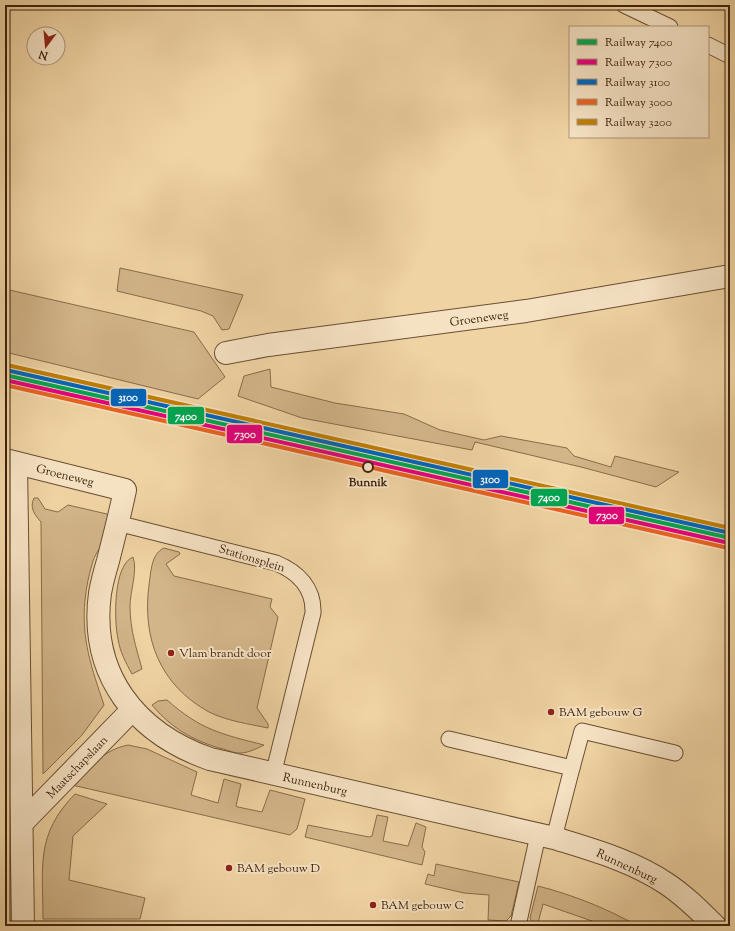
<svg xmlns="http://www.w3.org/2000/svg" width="735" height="931" font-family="'Sorts Mill Goudy',serif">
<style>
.green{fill:#d2b589;stroke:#886c4a}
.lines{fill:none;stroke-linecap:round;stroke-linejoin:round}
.service-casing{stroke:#6a4e32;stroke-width:17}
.minor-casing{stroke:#6a4e32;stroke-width:24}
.service{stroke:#f5e2c3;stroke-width:15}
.minor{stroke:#f5e2c3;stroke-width:22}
.rail-1-casing{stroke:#f5e2c3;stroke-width:7}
.rail-2-casing{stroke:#f5e2c3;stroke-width:7}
.rail-3-casing{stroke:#f5e2c3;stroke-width:7}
.rail-4-casing{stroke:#f5e2c3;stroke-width:7}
.rail-5-casing{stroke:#f5e2c3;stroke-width:7}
.rail-1{stroke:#00a651;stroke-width:4}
.rail-2{stroke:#e5007d;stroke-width:4}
.rail-3{stroke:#0065bd;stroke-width:4}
.rail-4{stroke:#e96221;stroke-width:4}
.rail-5{stroke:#c07e04;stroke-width:4}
.stop-dot{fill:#f5e2c3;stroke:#3e220c;stroke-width:2}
.poi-dot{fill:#8f2418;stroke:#f5e2c3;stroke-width:1.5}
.labels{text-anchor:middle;stroke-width:4;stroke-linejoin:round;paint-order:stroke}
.street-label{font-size:12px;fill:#3e220c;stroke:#f5e2c3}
.stop-label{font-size:12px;font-weight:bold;fill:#3e220c;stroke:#f5e2c3}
.poi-label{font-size:12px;fill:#3e220c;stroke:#f5e2c3;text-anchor:start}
.line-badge{stroke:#f5e2c3;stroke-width:1.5}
.badge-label{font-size:11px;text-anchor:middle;font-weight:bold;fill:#fff}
</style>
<rect width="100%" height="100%" fill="#f0d3a3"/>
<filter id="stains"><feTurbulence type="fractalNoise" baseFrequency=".005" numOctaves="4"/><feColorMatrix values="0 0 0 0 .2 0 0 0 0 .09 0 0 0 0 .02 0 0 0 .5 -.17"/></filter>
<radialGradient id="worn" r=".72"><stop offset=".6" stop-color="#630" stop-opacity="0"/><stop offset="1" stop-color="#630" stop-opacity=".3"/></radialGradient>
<g class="green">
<polygon points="120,268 243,295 229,329 222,330 213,316 201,311 117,291"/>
<polygon points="5,289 194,332 225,377 198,399 5,352"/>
<polygon points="270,369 271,387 335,403 404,414 440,430 484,440 501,436 567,448 574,456 611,467 615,456 679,472 656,487 581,467 475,442 472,450 302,418 238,396 244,376"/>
<path d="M34 498H38L45 509 58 512 68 505 107 514C115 536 100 542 93 561 89 574 86 588 85 600 81 639 92 669 104 705L82 735 43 774 41 522C35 515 29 508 34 498Z"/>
<path d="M164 548 179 552 180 554 166 564 174 576 272 599 270 607 278 617 257 708 268 724V728C249 724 227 721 209 712 160 685 142 639 149 585 151 572 151 554 164 548Z"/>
<path d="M133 557C138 570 130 592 130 606 130 629 136 647 142 669L132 674C126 663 120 652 118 639 114 621 113 565 133 557Z"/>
<path d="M167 700C201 730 221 734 264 745 256 749 246 754 237 753 231 752 225 749 219 748 192 740 170 727 152 705L158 701Z"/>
<path d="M128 745 147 749 197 772 191 795 218 803 224 779 241 784 236 806 238 807 262 812 270 790 305 799 297 829 290 835 72 785C89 768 103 750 128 745Z"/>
<path d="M75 794 107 804 73 836 69 880 145 898 140 919H43C43 866 35 835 75 794Z"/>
<polygon points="377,815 388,817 383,841 408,846 416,823 426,827 422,847 425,852 422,865 305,837 308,825 369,837 372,836"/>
<polygon points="436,864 519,882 511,916 506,921 488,920 489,895 464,893 425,884 428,874 434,876"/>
<path d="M538 886C573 895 606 908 638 926H590L592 921 543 904 538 923 533 924 530 918Z"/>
</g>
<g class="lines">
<g class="service-casing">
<g id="service">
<polyline points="624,5 670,27"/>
<polyline points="708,45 730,56"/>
<path d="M117 523 276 563C298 572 314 588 313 613L273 775"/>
<polyline points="449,739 572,768 554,838"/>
<polyline points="572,768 582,731 675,753"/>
<polyline points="518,926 538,835"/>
</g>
</g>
<g class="minor-casing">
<g id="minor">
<polyline points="226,353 268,345 526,311 730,276"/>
<path d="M5 460 125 490C120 514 114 537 108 561 105 571 102 582 100 593 89 675 136 733 210 759L554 838C593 850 633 861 667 884 685 896 700 911 715 926"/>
<polyline points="16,463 23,926"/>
<polyline points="22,823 132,710"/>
</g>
</g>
<use href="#service" class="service"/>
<use href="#minor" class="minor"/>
<g class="rail-1-casing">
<polyline id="rail-1" points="5,375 730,538"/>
</g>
<g class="rail-2-casing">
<polyline id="rail-2" points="5,380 729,543"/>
</g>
<g class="rail-3-casing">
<polyline id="rail-3" points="6,370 730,533"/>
</g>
<g class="rail-4-casing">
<polyline id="rail-4" points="5,385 728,548"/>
</g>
<g class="rail-5-casing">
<polyline id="rail-5" points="7,365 730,528"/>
</g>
<use href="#rail-1" class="rail-1"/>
<use href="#rail-2" class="rail-2"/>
<use href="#rail-3" class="rail-3"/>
<use href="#rail-4" class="rail-4"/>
<use href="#rail-5" class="rail-5"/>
</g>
<circle class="stop-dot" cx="368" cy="467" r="5"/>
<g class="poi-dot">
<circle cx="171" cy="653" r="4"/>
<circle cx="551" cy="712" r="4"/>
<circle cx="229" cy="868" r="4"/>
<circle cx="373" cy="905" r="4"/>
</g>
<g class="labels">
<g class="street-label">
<text transform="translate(479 318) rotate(-8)" y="4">Groeneweg</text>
<text transform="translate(65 475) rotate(14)" y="4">Groeneweg</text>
<text transform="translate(252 558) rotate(17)" y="4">Stationsplein</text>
<text transform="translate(77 767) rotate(-46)" y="4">Maatschapslaan</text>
<text transform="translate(315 784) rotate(13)" y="4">Runnenburg</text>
<text transform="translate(627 866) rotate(25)" y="4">Runnenburg</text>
</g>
<g class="stop-label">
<text x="368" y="486">Bunnik</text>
</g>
<g class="poi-label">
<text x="179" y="657">Vlam brandt door</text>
<text x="559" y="716">BAM gebouw G</text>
<text x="237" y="872">BAM gebouw D</text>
<text x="381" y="909">BAM gebouw C</text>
</g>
</g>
<g class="line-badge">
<rect x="110" y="388" width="37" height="19" rx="4" fill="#0065bd"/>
<rect x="167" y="406" width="38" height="19" rx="4" fill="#00a651"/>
<rect x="226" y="424" width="37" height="20" rx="4" fill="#e5007d"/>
<rect x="472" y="469" width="37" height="20" rx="4" fill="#0065bd"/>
<rect x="530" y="488" width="38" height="19" rx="4" fill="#00a651"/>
<rect x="588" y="506" width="37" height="19" rx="4" fill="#e5007d"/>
</g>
<g class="badge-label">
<text x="128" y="401">3100</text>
<text x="186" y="420">7400</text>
<text x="245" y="438">7300</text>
<text x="490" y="483">3100</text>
<text x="549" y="501">7400</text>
<text x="607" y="519">7300</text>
</g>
<rect width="735" height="931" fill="none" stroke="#f0d3a3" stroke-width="20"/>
<rect x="6" y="6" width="723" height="919" fill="none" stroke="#3e220c" stroke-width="2"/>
<rect x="10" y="10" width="715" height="911" fill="none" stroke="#3e220c"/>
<rect x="569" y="26" width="140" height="112" fill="#f5e2c3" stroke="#ac957a"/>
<rect x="577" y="39" width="20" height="6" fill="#00a651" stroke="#ac957a"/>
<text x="605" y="46" font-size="12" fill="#3e220c">Railway 7400</text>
<rect x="577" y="59" width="20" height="6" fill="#e5007d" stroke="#ac957a"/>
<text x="605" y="66" font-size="12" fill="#3e220c">Railway 7300</text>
<rect x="577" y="79" width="20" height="6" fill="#0065bd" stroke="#ac957a"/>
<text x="605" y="86" font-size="12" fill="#3e220c">Railway 3100</text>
<rect x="577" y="99" width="20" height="6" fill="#e96221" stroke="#ac957a"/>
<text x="605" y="106" font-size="12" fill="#3e220c">Railway 3000</text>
<rect x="577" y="119" width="20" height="6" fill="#c07e04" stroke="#ac957a"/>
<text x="605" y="126" font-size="12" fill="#3e220c">Railway 3200</text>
<g transform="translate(46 46) rotate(196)"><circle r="19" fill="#f5e2c3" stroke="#ac957a"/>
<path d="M0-3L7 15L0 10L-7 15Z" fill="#8f2418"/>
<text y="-6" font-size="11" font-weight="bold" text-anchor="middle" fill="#3e220c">N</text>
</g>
<rect width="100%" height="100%" filter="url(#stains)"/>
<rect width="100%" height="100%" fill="url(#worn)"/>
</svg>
